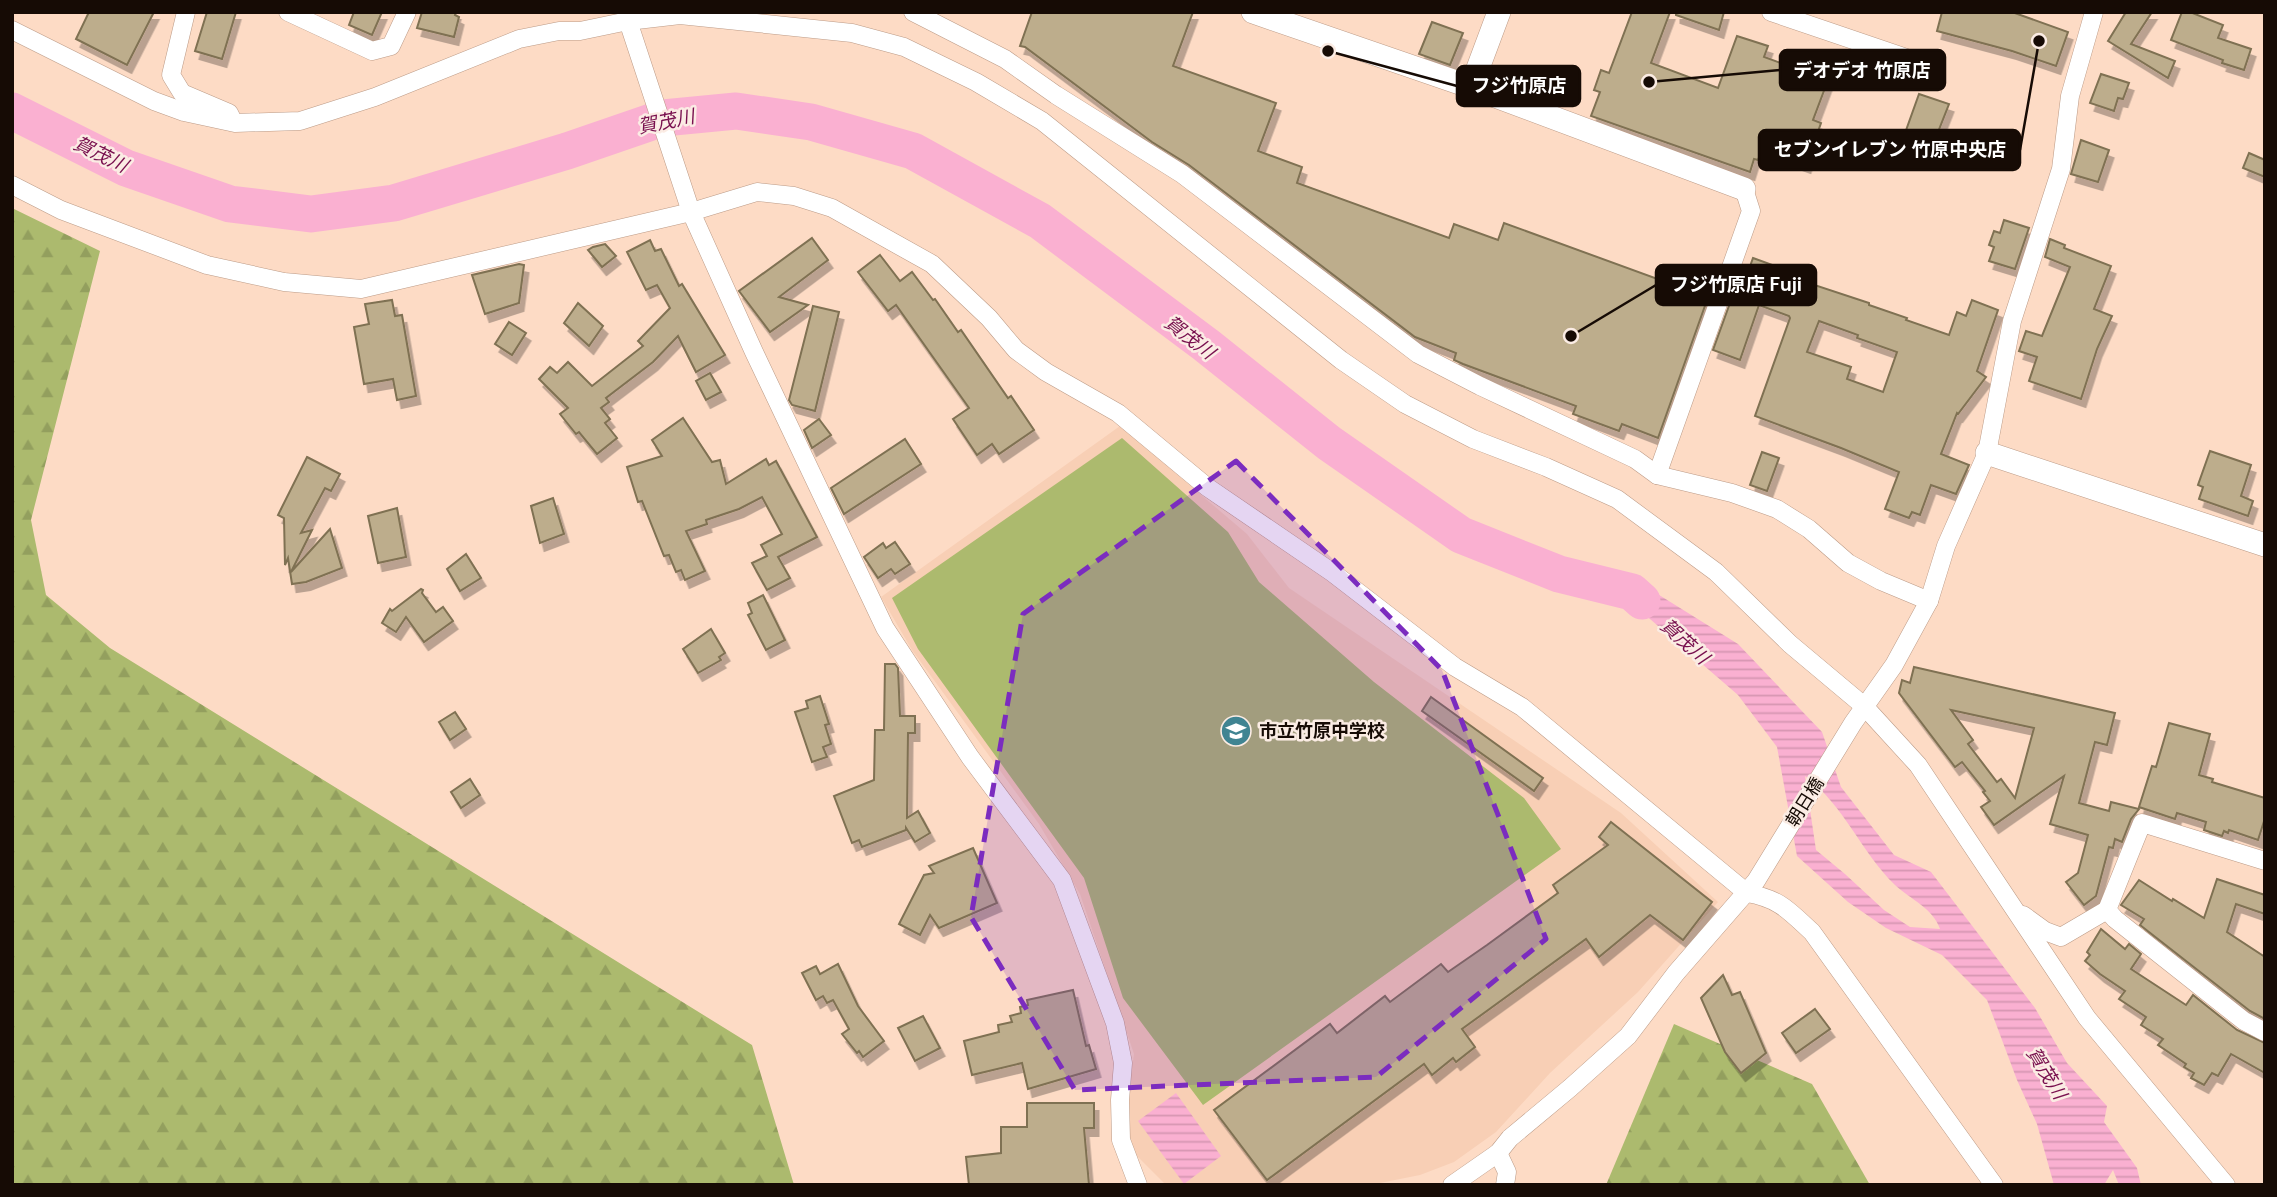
<svg xmlns="http://www.w3.org/2000/svg" width="2277" height="1197" font-family="'DM Sans','Noto Sans JP',sans-serif">
<style>
.built{fill:#f8cfb5}
.forest{fill:url(#forest-firs)}
.garden{fill:#acba6e}
.water{fill:url(#water-rules);fill-rule:evenodd}
.lines{fill:none;stroke-linecap:round;stroke-linejoin:round}
.river{stroke:#fab0d1;stroke-width:37}
.building{fill:#bdad8c;stroke:#7f7152;stroke-width:2;fill-rule:evenodd;filter:url(#shadow)}
.minor-casing{stroke:#bc9b87;stroke-width:19}
.tertiary-casing{stroke:#bc9b87;stroke-width:24}
.minor{stroke:#fff;stroke-width:18}
.tertiary{stroke:#fff;stroke-width:23}
.marked{fill:#7b2cbf;fill-opacity:0.2;stroke:#7b2cbf;stroke-width:5;stroke-dasharray:14 9;stroke-linejoin:round}
.labels{text-anchor:middle;stroke-width:5;stroke-linejoin:round;paint-order:stroke}
.poi-label{font-size:18px;font-weight:bold;fill:#160b05;stroke:#fbece4;text-anchor:start}
.street-label{font-size:18px;fill:#160b05;stroke:#fbece4}
.water-label{font-size:19px;font-style:italic;fill:#780f4e;stroke:#fbece4}
.leader{fill:none;stroke:#160b05;stroke-width:2.5}
.callout-dot{fill:#160b05;stroke:#fbece4;stroke-width:2.5}
.callout{fill:#160b05;stroke:#160b05;stroke-width:2.5}
.callout-label{font-size:19px;text-anchor:middle;font-weight:bold;fill:#fff}
</style>
<defs>
<pattern id="forest-firs" width="22" height="20" patternUnits="userSpaceOnUse" patternTransform="scale(1.75)"><rect width="22" height="20" fill="#acba6e"/><path d="M5 1l3.5 6h-7zM16 11l3.5 6h-7z" fill="#939f5e"/></pattern>
<pattern id="water-rules" width="6" height="5" patternUnits="userSpaceOnUse" patternTransform="scale(1.75)"><rect width="6" height="5" fill="#fab0d1"/><path d="M0 2.5h6" fill="none" stroke="#d696b2"/></pattern>
<filter id="shadow"><feDropShadow dx="4.5" dy="8" stdDeviation="0" flood-color="#0004"/></filter>
</defs>
<rect width="100%" height="100%" fill="#fddbc5"/>
<polygon class="built" points="1120,426 1247,534 1289,588 1621,813 1718,902 1638,992 1550,1073 1496,1132 1454,1162 1420,1175 1370,1185 1165,1184 1135,1154 1128,1136 1126,1109 1134,1054 1080,894 1039,824 912,650 881,597"/>
<g class="forest">
<polygon points="12,208 100,251 31,520 46,595 110,648 752,1045 794,1185 12,1185"/>
<polygon points="1674,1024 1812,1084 1870,1185 1606,1185"/>
</g>
<polygon class="garden" points="1122,438 1228,532 1259,582 1374,682 1524,798 1561,849 1203,1105 1123,998 1084,878 918,649 892,598"/>
<g class="water">
<path d="M1635 580 1738 644 1822 732 1841 787 1894 855 1931 872 2035 1008 2067 1063 2107 1106 2104 1122 2137 1168 2141 1185H2119L2113 1170 2104 1185H2054L2037 1124 2017 1080 1987 1000 1942 955 1886 928 1848 902 1797 856 1777 747 1738 695 1628 600 1595 583ZM1805 776C1844 805 1861 852 1895 885 1911 900 1933 908 1940 929L1910 927 1884 910 1845 874 1816 850Z"/>
<polygon points="1176,1093 1221,1156 1184,1184 1138,1121"/>
</g>
<g class="lines">
<polyline class="river" points="12,111 126,168 230,204 311,214 394,203 567,151 663,118 736,111 811,122 913,151 1040,221 1206,345 1329,443 1461,535 1559,574 1632,592 1642,601"/>
</g>
<g class="building">
<polygon points="89,12 154,12 127,65 76,39"/>
<polygon points="207,12 236,12 222,59 195,51"/>
<polygon points="354,12 382,12 372,35 349,25"/>
<polygon points="422,12 456,12 455,15 459,17 454,37 417,28"/>
<polygon points="1032,12 1193,12 1173,66 1276,103 1258,151 1302,167 1297,183 1449,238 1454,224 1498,240 1504,223 1704,296 1708,285 1712,286 1658,438 1622,424 1619,431 1573,414 1576,406 1463,364 1454,360 1456,353 1415,337 1189,165 1152,142 1025,47 1020,46"/>
<polygon points="1632,12 1670,12 1651,63 1718,88 1737,36 1768,46 1764,57 1828,80 1813,120 1821,123 1806,165 1762,149 1758,160 1754,159 1750,172 1591,116 1600,92 1594,90 1601,70 1609,73"/>
<polygon points="1676,12 1724,12 1719,30 1676,15"/>
<polygon points="1942,12 2012,12 2068,32 2056,66 2012,51 1937,31"/>
<polygon points="2126,12 2152,12 2131,44 2175,61 2168,78 2108,41"/>
<polygon points="2182,12 2190,12 2223,25 2218,38 2251,49 2244,70 2222,63 2223,60 2171,40"/>
<polygon points="1432,22 1463,33 1450,65 1419,54"/>
<polygon points="2101,74 2129,83 2123,99 2118,98 2114,111 2090,103"/>
<polygon points="1919,94 1949,104 1927,160 1899,150"/>
<polygon points="2081,140 2109,150 2098,182 2071,174"/>
<polygon points="2249,153 2265,160 2265,177 2243,168"/>
<polygon points="2004,220 2029,228 2015,269 1989,261 1994,247 1989,245 1994,231 2000,233"/>
<polygon points="812,238 828,260 779,297 808,305 770,332 739,291"/>
<polygon points="2050,239 2065,245 2064,248 2111,266 2094,309 2112,316 2097,349 2081,399 2029,381 2037,357 2019,351 2026,331 2042,336 2070,267 2045,257"/>
<polygon points="650,240 655,251 661,249 679,286 682,284 725,355 696,372 678,336 653,362 606,398 609,402 601,408 610,419 605,423 617,438 597,454 579,432 576,434 560,414 568,408 539,379 550,367 557,373 568,362 592,386 643,346 638,341 670,308 657,285 646,290 627,252"/>
<polygon points="605,244 616,256 602,267 588,250 593,247"/>
<polygon points="880,255 900,281 912,272 933,300 935,299 958,332 961,330 1008,398 1011,396 1034,430 999,454 992,444 977,455 953,419 969,408 896,305 888,311 858,272"/>
<path d="M1753 258 1792 272 1790 277 1869 303V305L1907 318 1906 320 1949 335 1957 312 1966 316 1972 300 1998 310 1977 371 1986 377 1958 414 1957 413 1941 454 1969 465 1956 494 1931 485 1920 515 1912 512 1909 518 1885 509 1899 472 1841 448 1755 416 1790 318 1789 316 1759 305 1740 360 1713 350 1734 292 1740 294ZM1819 321 1858 335 1857 338 1897 352 1883 392 1847 379 1851 367 1807 352Z"/>
<polygon points="519,264 524,265 519,303 485,314 472,275"/>
<polygon points="392,300 395,316 402,315 416,396 397,400 393,379 364,384 354,327 369,324 365,304"/>
<polygon points="578,303 603,326 589,346 564,323"/>
<polygon points="813,306 839,312 815,411 792,405 789,400"/>
<polygon points="509,322 526,333 512,355 495,344"/>
<polygon points="710,373 721,392 706,400 696,381"/>
<polygon points="683,418 712,462 720,460 726,484 766,459 769,465 776,461 817,537 778,557 790,578 767,590 752,563 767,556 761,545 782,534 762,497 739,509 706,520 707,524 686,531 705,571 685,580 681,570 676,572 669,555 664,556 642,501 638,502 627,467 662,456 652,440"/>
<polygon points="819,419 831,435 812,448 804,430"/>
<polygon points="905,439 921,464 844,514 831,488"/>
<polygon points="2210,451 2251,465 2241,496 2253,501 2248,516 2199,499 2203,487 2198,485"/>
<polygon points="1762,452 1779,458 1767,491 1750,485"/>
<polygon points="307,457 340,474 331,491 325,488 301,533 312,530 291,572 330,529 342,568 306,582 292,584 288,558 285,565 284,518 278,515"/>
<polygon points="553,498 564,534 540,543 531,506"/>
<polygon points="397,508 406,557 378,563 368,516"/>
<polygon points="895,542 910,564 895,574 891,569 878,578 864,557 883,543 886,548"/>
<polygon points="466,554 481,578 460,591 447,569"/>
<polygon points="421,589 423,590 422,593 436,612 443,607 453,621 424,642 406,617 396,632 382,623 390,609 392,611"/>
<polygon points="763,595 785,640 766,650 748,615 752,613 748,603"/>
<polygon points="711,629 725,653 719,657 721,660 698,673 683,649"/>
<polygon points="885,664 895,664 898,668 900,716 915,716 915,733 908,733 907,818 918,811 930,833 915,842 906,828 906,830 862,847 859,840 852,843 834,796 874,780 875,730 884,730"/>
<path d="M1914 667 2115 713 2107 745 2095 742 2079 803 2109 811 2111 802 2139 809 2131 819 2122 842 2115 839 2113 848 2109 847 2096 896 2084 905 2066 882 2078 873 2088 835 2050 824 2064 776 1994 825 1981 807 1990 801 1983 792 1985 791 1962 762 1955 767 1899 693 1902 680 1910 683ZM1951 710 2034 728 2015 798 2001 779 1997 782 1968 744 1973 740Z"/>
<polygon points="820,696 829,724 825,725 831,744 823,747 827,757 812,762 795,712 808,708 806,701"/>
<polygon points="1431,697 1543,778 1534,791 1422,711"/>
<polygon points="455,712 466,729 450,740 439,722"/>
<polygon points="2169,723 2210,734 2199,775 2213,779 2212,782 2265,798 2265,818 2258,840 2229,830 2228,833 2224,831 2222,836 2204,830 2206,822 2177,813 2175,819 2139,807 2152,766 2156,767"/>
<polygon points="470,779 480,795 461,808 451,792"/>
<polygon points="1611,822 1712,902 1683,940 1650,915 1599,957 1586,939 1462,1029 1475,1047 1456,1062 1453,1058 1432,1075 1424,1064 1267,1180 1214,1110 1330,1024 1337,1033 1385,996 1390,1002 1441,964 1448,972 1487,945 1558,893 1553,885 1608,845 1599,837"/>
<polygon points="973,848 997,903 939,928 930,915 920,935 899,924 924,875 934,873 929,866"/>
<polygon points="2217,879 2265,895 2265,914 2236,904 2227,932 2265,957 2265,1019 2250,1011 2140,925 2144,919 2121,905 2139,880 2172,901 2173,899 2204,918"/>
<polygon points="2101,929 2125,949 2129,944 2141,954 2131,969 2186,1005 2193,995 2237,1030 2265,1043 2265,1073 2231,1054 2218,1076 2212,1073 2204,1085 2191,1078 2194,1073 2184,1067 2186,1064 2158,1045 2163,1039 2141,1025 2146,1017 2119,999 2125,991 2100,974 2085,961 2090,955 2087,952"/>
<polygon points="838,964 858,1006 884,1041 863,1057 859,1051 857,1053 842,1034 849,1029 833,1000 827,1003 823,996 816,1000 802,973 816,966 820,974"/>
<polygon points="1723,975 1732,995 1740,992 1766,1053 1741,1073 1725,1052 1701,998"/>
<polygon points="1073,990 1086,1046 1089,1045 1096,1069 1028,1089 1022,1063 972,1075 964,1041 999,1032 998,1025 1012,1022 1010,1016 1021,1013 1020,1007 1028,1005 1027,1000"/>
<polygon points="1815,1009 1830,1029 1796,1053 1782,1033"/>
<polygon points="923,1016 940,1048 915,1061 898,1028"/>
<polygon points="1027,1103 1094,1103 1094,1128 1084,1128 1089,1185 969,1185 966,1157 1001,1153 1001,1127 1027,1127"/>
</g>
<g class="lines">
<g class="minor-casing">
<g id="minor">
<polyline points="186,12 171,75 182,93 229,113 231,117"/>
<polyline points="288,12 372,51 391,46 407,12"/>
<polyline points="913,12 1005,59 1056,95 1182,174 1418,354 1480,386 1635,459 1657,475 1732,493 1777,509 1809,529 1848,563 1881,581 1929,601"/>
<polyline points="1771,12 1933,67"/>
<polyline points="628,21 691,212 754,352 885,628 970,757 1062,880 1115,1023 1123,1063 1120,1100 1121,1140 1138,1185"/>
<polyline points="12,30 154,101 184,112 235,123 300,121 375,97 519,39 559,31 580,31 628,21 680,15 852,33 904,47 976,82 1042,121 1341,360 1405,404 1473,439 1546,467 1617,499 1716,572 1790,644 1864,706 1918,765 2087,1018 2226,1185"/>
<path d="M12 185 61 210 207 265 284 282 361 289 691 212 757 192 794 196 832 208 932 264 989 318 1016 350 1046 372 1118 413 1207 487 1333 573 1455 667 1522 707 1747 893C1780 899 1788 910 1812 932L1994 1185"/>
<polyline points="1657,475 1751,211 1744,189"/>
<polyline points="2107,910 2142,823 2265,861"/>
<polyline points="2023,915 2045,931 2061,937 2107,910 2115,919 2244,1021 2265,1032"/>
<polyline points="1498,1153 1507,1172 1505,1185"/>
<polyline points="1452,1185 1498,1153 1510,1138 1570,1088 1628,1036 1676,973 1756,881 1853,723 1894,665 1929,601 1946,546 1987,453 2012,321 2061,169 2070,96 2094,12"/>
</g>
</g>
<g class="tertiary-casing">
<g id="tertiary">
<polyline points="1253,12 1471,87 1744,189"/>
<polyline points="1471,87 1499,12"/>
<polyline points="1987,453 2265,545"/>
</g>
</g>
<use href="#minor" class="minor"/>
<use href="#tertiary" class="tertiary"/>
</g>
<path class="marked" d="M1236 461 1442 670 1546 939 1376 1077 1075 1090 971 917 1023 614Z"/>
<defs>
<g id="school-disc" transform="scale(1.575)"><circle r="9.5" fill="#408492" stroke="#fbece4"/><path d="M0-5L7-2L0 1L-7-2ZM-4 1L0 2.5L4 1V4Q0 6-4 4Z" fill="#fff"/></g>
</defs>
<g fill-rule="evenodd">
<use href="#school-disc" x="1236" y="731"/>
</g>
<g class="labels">
<g class="poi-label">
<text x="1259" y="737">市立竹原中学校</text>
</g>
<g class="street-label">
<text transform="translate(1805 802) rotate(-58)" y="6">朝日橋</text>
</g>
<g class="water-label">
<text transform="translate(666 121) rotate(-11)" y="7">賀茂川</text>
<text transform="translate(101 154) rotate(26)" y="7">賀茂川</text>
<text transform="translate(1190 337) rotate(38)" y="7">賀茂川</text>
<text transform="translate(1685 641) rotate(42)" y="7">賀茂川</text>
<text transform="translate(2047 1073) rotate(58)" y="7">賀茂川</text>
</g>
</g>
<path class="leader" d="M1649 82L1780 70M1328 51L1457 86M2039 41L2020 150M1571 336L1656 285"/>
<g class="callout-dot">
<circle cx="1649" cy="82" r="7"/>
<circle cx="1328" cy="51" r="7"/>
<circle cx="2039" cy="41" r="7"/>
<circle cx="1571" cy="336" r="7"/>
</g>
<g class="callout">
<rect x="1780" y="50" width="165" height="40" rx="7"/>
<rect x="1457" y="66" width="123" height="40" rx="7"/>
<rect x="1759" y="130" width="261" height="40" rx="7"/>
<rect x="1656" y="265" width="160" height="40" rx="7"/>
</g>
<g class="callout-label">
<text x="1862" y="77">デオデオ 竹原店</text>
<text x="1519" y="92">フジ竹原店</text>
<text x="1890" y="156">セブンイレブン 竹原中央店</text>
<text x="1736" y="291">フジ竹原店 Fuji</text>
</g>
<rect width="2277" height="1197" fill="none" stroke="#160b05" stroke-width="28"/>
</svg>
